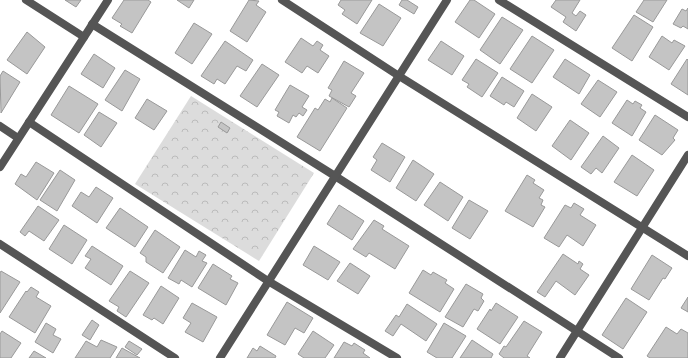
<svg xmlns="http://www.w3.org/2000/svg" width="688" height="358" font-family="Commissioner,sans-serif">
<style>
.forest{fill:url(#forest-crowns)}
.building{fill:#c4c4c4;stroke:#999}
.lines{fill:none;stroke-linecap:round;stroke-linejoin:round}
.minor{stroke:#555;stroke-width:8}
</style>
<defs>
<pattern id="forest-crowns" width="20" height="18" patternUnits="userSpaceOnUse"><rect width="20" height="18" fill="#dcdcdc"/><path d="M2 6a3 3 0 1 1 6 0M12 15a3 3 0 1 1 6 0" fill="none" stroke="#bbb"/></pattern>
</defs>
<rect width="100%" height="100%" fill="#fff"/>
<polygon class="forest" points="191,96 314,173 259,261 135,184"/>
<g class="building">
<polygon points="65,0 81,0 76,7"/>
<polygon points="124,0 148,0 151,2 132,33 120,26 122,24 112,18"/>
<polygon points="177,0 194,0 189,8"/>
<polygon points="249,0 259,1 256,5 266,12 247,42 230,31"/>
<polygon points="341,0 372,0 357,24 342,14 345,10 338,5"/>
<polygon points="402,0 407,0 418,7 414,14 399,5"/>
<polygon points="470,0 474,0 495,14 479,38 455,22"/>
<polygon points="556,0 580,0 572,13 576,16 580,11 586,15 576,31 563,22 566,17 551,7"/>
<polygon points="644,0 667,0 653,22 636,12"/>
<polygon points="379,4 401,18 383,46 360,33"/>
<polygon points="688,8 688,29 683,26 681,28 673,24 682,9 686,11"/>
<polygon points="634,15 653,27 632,61 612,48"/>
<polygon points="502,17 523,30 500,64 480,50"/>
<polygon points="194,23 212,34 192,64 175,53"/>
<polygon points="27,32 45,47 27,74 7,60"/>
<polygon points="532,36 554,50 532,83 510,69"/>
<polygon points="662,36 672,43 674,40 685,46 669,70 649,57"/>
<polygon points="301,38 313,46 317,41 323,45 320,50 329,56 318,73 307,66 302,73 285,62"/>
<polygon points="225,41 253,60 246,71 237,66 225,84 217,79 214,84 201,76"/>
<polygon points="441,41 464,56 452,75 428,60"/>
<polygon points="94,54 115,68 103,88 81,74"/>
<polygon points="476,59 498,73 482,97 467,87 469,84 462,80"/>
<polygon points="565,59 590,75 579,94 553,77"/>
<polygon points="687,59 688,60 688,95 671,84"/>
<polygon points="344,61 364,73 351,93 356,96 349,107 329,96 332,90 328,88"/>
<polygon points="262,64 279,75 257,107 240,96"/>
<polygon points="125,70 140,79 122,111 105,100"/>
<polygon points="3,71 20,82 1,113 0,76"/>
<polygon points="502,77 524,91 514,107 506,102 504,105 490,96"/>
<polygon points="598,80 617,92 600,117 581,104"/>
<polygon points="290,85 309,96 302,107 307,110 303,116 299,113 296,117 293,115 289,123 277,116 279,112 275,110"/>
<polygon points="69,86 98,104 79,133 51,115"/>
<polygon points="532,94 552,107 536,131 517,118"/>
<polygon points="332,98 347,108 320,151 297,137 315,108 318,110 325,99 330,102"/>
<polygon points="147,99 167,111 154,130 135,118"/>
<polygon points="627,100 633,104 635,101 642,105 640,108 646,112 632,136 612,123"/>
<polygon points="99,112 117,123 101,147 84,135"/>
<polygon points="655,115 678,130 673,138 675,140 662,155 639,140"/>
<polygon points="570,120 589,133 571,160 552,146"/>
<polygon points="221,122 230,128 227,133 218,127"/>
<polygon points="603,136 619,148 602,173 596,168 591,174 581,167"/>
<polygon points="382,143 405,157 390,182 371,170 377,160 373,157"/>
<polygon points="632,155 654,170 637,196 614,182"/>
<polygon points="413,160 434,174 416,201 396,188"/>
<polygon points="36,162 54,173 37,200 15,184 21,174 26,177"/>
<polygon points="60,170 75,180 57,211 40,200"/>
<polygon points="527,175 535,180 533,183 544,190 539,198 543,200 541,205 545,207 533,227 505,211"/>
<polygon points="440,182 463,197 448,221 424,205"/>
<polygon points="96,187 113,198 97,223 72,206 81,192 89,197"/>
<polygon points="469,200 488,211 470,239 452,228"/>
<polygon points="574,203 584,209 580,215 596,225 583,246 567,235 559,247 544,238 565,205 571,208"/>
<polygon points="339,205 364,221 352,240 327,224"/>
<polygon points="38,206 59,220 44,241 29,231 25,236 20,232"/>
<polygon points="120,208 148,227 135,247 106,228"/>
<polygon points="374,220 384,226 382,229 409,246 395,269 369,253 366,257 353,249"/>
<polygon points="64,225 87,240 72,264 49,249"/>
<polygon points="155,230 180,247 163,273 146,262 146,257 140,253"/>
<polygon points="92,246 123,266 111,285 85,268 91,259 85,256"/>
<polygon points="314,246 340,262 328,280 303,265"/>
<polygon points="185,250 196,257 199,251 206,255 202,261 207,263 192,287 181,280 179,284 168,278"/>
<polygon points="563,254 578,264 579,261 583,264 580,269 589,275 575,295 556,281 545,297 537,292"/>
<polygon points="652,255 672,268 665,279 663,278 649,300 631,289"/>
<polygon points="350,263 370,276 358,294 337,281"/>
<polygon points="213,264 232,276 230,279 238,283 226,305 198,288"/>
<polygon points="423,270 431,275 433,272 447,280 445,283 454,289 440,312 409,293"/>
<polygon points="1,271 20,282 0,313 0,273"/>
<polygon points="130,271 149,283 126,317 117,311 119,307 109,301"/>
<polygon points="466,284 483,294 481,298 484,301 478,311 474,309 463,327 445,317"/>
<polygon points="161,286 179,298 163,324 154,318 152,320 143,315"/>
<polygon points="31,287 39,292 36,297 51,306 35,333 9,317 26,291 27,292"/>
<polygon points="688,297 688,312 681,308"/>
<polygon points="626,298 647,312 623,349 602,335"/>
<polygon points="287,302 313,318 304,333 295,328 285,345 267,335"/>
<polygon points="192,303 217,317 203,342 185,332 191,323 183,318"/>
<polygon points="496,303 518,317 500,344 477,329 490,309 491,311"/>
<polygon points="407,304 437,324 426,341 401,324 393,336 385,331 396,315 399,317"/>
<polygon points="92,320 99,325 90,340 82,335"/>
<polygon points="524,321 542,332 527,356 530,358 504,358 499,354 504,346 506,347"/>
<polygon points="46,323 56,329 53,335 61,339 53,353 35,342"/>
<polygon points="444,323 466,336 452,358 437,358 427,352"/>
<polygon points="666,327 677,334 681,329 688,333 688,358 650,358 647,356"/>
<polygon points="2,331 21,343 11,358 0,358 0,334"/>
<polygon points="313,331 334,345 325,358 304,358 298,354"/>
<polygon points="101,340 117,347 110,358 75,358 86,341 97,347"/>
<polygon points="472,340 493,354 491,358 460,358"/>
<polygon points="129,341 142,349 137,355 125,347"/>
<polygon points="344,342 352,346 354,343 365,350 363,353 370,358 334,358"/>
<polygon points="260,346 276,356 275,358 247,358 253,348 257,351"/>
<polygon points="122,348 140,358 116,358"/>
<polygon points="34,351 46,358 29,358"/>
</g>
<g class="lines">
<g class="minor">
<polyline points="26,0 84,37"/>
<polyline points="282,0 399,76 688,256"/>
<polyline points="499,0 688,117"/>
<polyline points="92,24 335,176 619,358"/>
<polyline points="29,122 268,281 397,358"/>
<polyline points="0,126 18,138"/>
<polyline points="0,167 108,0"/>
<polyline points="0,244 175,358"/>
<polyline points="220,358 447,0"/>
<polyline points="560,358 688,155"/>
</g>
</g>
</svg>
